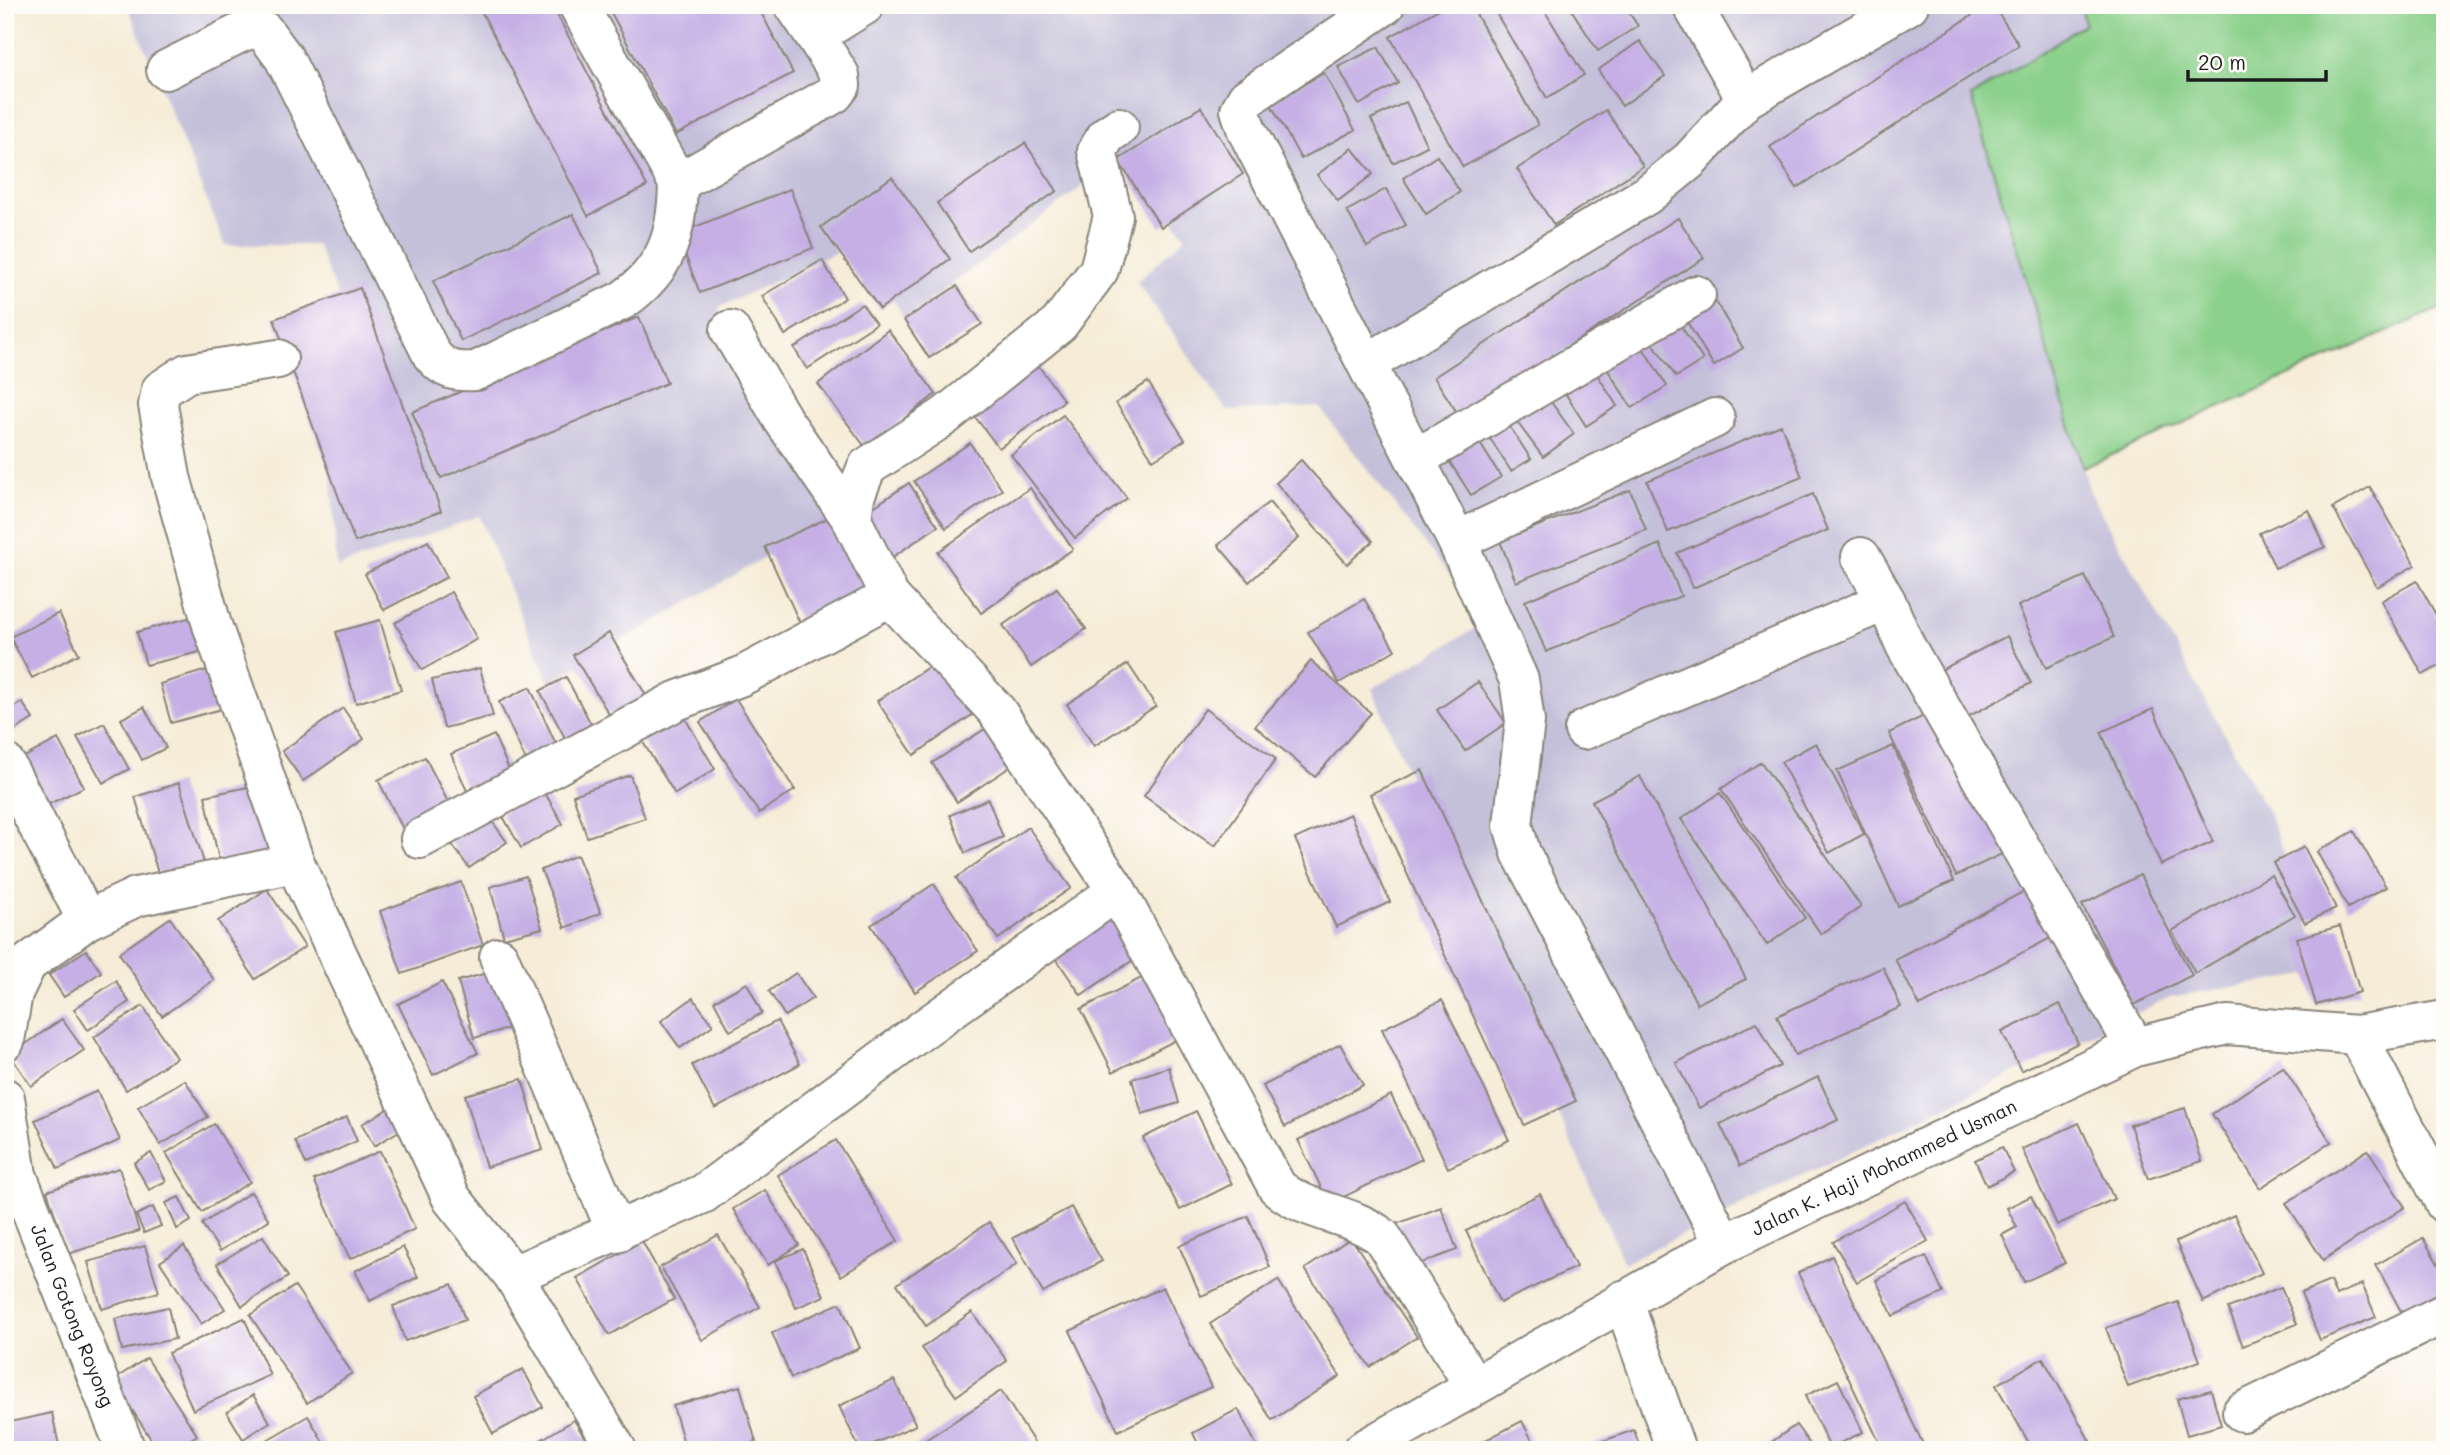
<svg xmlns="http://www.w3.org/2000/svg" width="2450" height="1455" font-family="Mali,sans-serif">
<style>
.industrial{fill:#c5c0da}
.green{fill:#8bd08b;stroke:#547654;stroke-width:2}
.building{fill:#c5afe5}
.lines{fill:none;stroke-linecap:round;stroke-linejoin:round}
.minor-casing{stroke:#89847a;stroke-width:42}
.tertiary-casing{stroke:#89847a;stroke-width:42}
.minor{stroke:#fff;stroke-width:38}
.tertiary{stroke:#fff;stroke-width:38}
.labels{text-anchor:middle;stroke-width:5;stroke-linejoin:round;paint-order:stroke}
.street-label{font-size:19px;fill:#1c1c1c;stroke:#fdfcf7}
</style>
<rect width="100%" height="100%" fill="#fdfcf7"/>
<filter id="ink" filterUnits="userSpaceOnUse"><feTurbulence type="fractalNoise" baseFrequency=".0143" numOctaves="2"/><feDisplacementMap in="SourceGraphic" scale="14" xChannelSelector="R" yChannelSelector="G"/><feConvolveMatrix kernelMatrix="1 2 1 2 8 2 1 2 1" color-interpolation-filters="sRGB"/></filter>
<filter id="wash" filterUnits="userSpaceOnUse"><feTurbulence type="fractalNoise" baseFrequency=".00686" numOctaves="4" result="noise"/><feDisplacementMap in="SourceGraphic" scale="28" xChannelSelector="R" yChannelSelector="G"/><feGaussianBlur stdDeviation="1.57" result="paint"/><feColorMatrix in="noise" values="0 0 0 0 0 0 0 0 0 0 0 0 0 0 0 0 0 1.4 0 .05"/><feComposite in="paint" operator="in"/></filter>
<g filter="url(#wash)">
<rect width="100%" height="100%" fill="#f6ecd7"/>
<polygon class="industrial" points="127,5 2081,5 2085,24 1971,97 2091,495 2270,816 2326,972 2170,997 1624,1263 1372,689 1486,622 1319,407 1227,411 1137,282 1186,237 1122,157 905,319 858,242 718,308 845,511 549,683 479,516 337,568 324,375 359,347 317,245 225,245"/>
<polygon class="green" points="2081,5 2445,5 2445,306 2083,468 1971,97 2085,24"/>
<g id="blocks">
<g class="building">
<polygon points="478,5 552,5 647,186 588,216"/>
<polygon points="607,5 757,5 793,73 676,135"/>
<polygon points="1446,5 1471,5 1538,125 1463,167 1390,37"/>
<polygon points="1491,5 1541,5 1584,75 1547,98"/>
<polygon points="1576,5 1624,5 1638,26 1598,51 1571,9"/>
<polygon points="1988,5 1993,5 2019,45 1797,188 1770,147"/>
<polygon points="1640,41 1665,76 1622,106 1598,70"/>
<polygon points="1378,47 1398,83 1359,105 1338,67"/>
<polygon points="1324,73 1355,130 1301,159 1270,103"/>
<polygon points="1406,102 1427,146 1393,163 1371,119"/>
<polygon points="1201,107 1243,174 1161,227 1118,160"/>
<polygon points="1606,110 1643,166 1554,225 1517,169"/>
<polygon points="1025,143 1057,191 969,251 937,203"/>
<polygon points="1352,148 1373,174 1338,201 1317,175"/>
<polygon points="1437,156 1460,192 1426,214 1403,178"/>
<polygon points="892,177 950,259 880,309 821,227"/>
<polygon points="790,189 813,248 700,293 677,234"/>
<polygon points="1386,189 1406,225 1367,247 1347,211"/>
<polygon points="573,214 602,273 461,341 433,281"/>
<polygon points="1678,218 1704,258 1460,417 1434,377"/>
<polygon points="822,260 845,298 785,335 762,296"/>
<polygon points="957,286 982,324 929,358 904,320"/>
<polygon points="360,288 441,511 355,542 274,319"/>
<polygon points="1714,299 1743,348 1714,366 1684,317"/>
<polygon points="862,304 876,324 807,369 794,348"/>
<polygon points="639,317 667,383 441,478 412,412"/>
<polygon points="1681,326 1703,360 1676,377 1653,343"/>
<polygon points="888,330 936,394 866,448 818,384"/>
<polygon points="1639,342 1667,386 1632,408 1604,364"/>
<polygon points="1038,365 1064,401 999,448 972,413"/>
<polygon points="1593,368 1617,406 1586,426 1562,388"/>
<polygon points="1148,382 1185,440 1153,460 1116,403"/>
<polygon points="1546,395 1574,434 1543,457 1514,418"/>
<polygon points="1063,415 1127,498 1075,538 1011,455"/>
<polygon points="1504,418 1531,459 1511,471 1485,431"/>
<polygon points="1781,425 1802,477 1668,532 1647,481"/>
<polygon points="1476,437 1501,477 1471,495 1446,456"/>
<polygon points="970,443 1002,490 946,528 914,481"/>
<polygon points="1301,460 1373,541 1347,564 1276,483"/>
<polygon points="909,483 938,526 885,562 856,519"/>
<polygon points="2370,487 2415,565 2377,587 2333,508"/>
<polygon points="1030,488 1073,549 981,613 938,552"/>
<polygon points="1630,490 1646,530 1516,582 1500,541"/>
<polygon points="1813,494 1828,530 1693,588 1677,553"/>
<polygon points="1269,502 1299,538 1249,582 1218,545"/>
<polygon points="2309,510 2325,547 2275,568 2259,533"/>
<polygon points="830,517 870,601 804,632 765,547"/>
<polygon points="428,541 447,577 384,610 365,574"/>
<polygon points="1660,544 1681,596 1546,652 1525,601"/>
<polygon points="2085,576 2114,637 2046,668 2018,606"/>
<polygon points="2417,581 2445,631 2445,663 2423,675 2381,601"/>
<polygon points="1057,588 1086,629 1031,667 1003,625"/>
<polygon points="451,592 477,639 422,670 395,623"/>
<polygon points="1364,599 1395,650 1339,683 1308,632"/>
<polygon points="59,613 79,654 32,678 10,637"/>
<polygon points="192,617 200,652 146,665 137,632"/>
<polygon points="380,620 401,690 356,703 336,632"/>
<polygon points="609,633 653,707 618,729 573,655"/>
<polygon points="2007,636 2031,683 1962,720 1937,672"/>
<polygon points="1311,661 1371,713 1315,777 1255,726"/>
<polygon points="936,662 972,715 914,755 877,701"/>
<polygon points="1128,664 1156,706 1094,746 1067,704"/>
<polygon points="214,668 225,708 171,723 160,684"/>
<polygon points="480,668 493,716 444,728 432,680"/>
<polygon points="566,677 599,739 573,753 540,691"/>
<polygon points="1478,682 1506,723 1465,751 1437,710"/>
<polygon points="530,687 564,762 533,776 499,702"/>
<polygon points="736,699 795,790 759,813 700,722"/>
<polygon points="22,702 33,719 12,732 5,721 5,713"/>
<polygon points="144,707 166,748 142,760 121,719"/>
<polygon points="343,708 364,739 303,781 282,751"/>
<polygon points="1205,709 1276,759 1215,846 1144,796"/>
<polygon points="1938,709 2006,852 1956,876 1889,733"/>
<polygon points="2153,709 2213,842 2161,865 2101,732"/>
<polygon points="682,713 715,769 675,794 641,739"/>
<polygon points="104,723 129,769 103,783 77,737"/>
<polygon points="985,729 1010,767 957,802 932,763"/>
<polygon points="494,735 516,786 473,805 451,754"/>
<polygon points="58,739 84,787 37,810 13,763"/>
<polygon points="1816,743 1864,834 1829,853 1781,762"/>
<polygon points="1893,746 1954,881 1898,906 1837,771"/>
<polygon points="425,757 451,808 404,831 378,780"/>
<polygon points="1761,762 1861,907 1821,934 1721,789"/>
<polygon points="1422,770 1576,1101 1524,1125 1370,794"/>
<polygon points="630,775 645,818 587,837 573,795"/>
<polygon points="1640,776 1746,979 1697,1004 1592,801"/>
<polygon points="179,783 206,869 161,883 135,797"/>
<polygon points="267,783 284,860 222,874 205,796"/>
<polygon points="542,788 563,824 521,848 501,813"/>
<polygon points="1720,793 1805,918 1767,945 1681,819"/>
<polygon points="988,799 1003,837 965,853 950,815"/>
<polygon points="486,813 507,842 469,868 449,840"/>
<polygon points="1350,814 1390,902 1336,927 1295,839"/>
<polygon points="1028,827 1071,888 998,939 956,878"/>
<polygon points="2354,831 2386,887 2348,908 2317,852"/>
<polygon points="2304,847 2336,908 2305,923 2273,863"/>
<polygon points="577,855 601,913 565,928 541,870"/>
<polygon points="2140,875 2192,975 2134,1005 2082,905"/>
<polygon points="2271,875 2295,915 2195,973 2172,931"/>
<polygon points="526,876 542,928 504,938 490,887"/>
<polygon points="461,882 483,945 402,974 380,911"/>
<polygon points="934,884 978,951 915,992 871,925"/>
<polygon points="2038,884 2064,931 1920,1006 1895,959"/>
<polygon points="267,889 305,947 255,979 218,921"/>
<polygon points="1115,914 1142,954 1081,995 1055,957"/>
<polygon points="170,918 214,980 162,1016 119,953"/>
<polygon points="2340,926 2360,992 2316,1005 2297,938"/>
<polygon points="86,950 101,972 64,997 49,975"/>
<polygon points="1883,967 1901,1007 1795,1055 1777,1016"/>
<polygon points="502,969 517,1026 474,1038 458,981"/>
<polygon points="796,973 813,998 785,1016 769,991"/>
<polygon points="1147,975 1180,1038 1113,1072 1081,1009"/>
<polygon points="116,981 129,1002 88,1030 74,1009"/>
<polygon points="442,982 478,1053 433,1075 398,1004"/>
<polygon points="747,983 762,1013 730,1031 714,1001"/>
<polygon points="693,998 713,1025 680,1048 661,1021"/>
<polygon points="1442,1000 1509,1140 1448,1168 1382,1029"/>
<polygon points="2060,1004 2078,1043 2021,1071 2002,1032"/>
<polygon points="143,1006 176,1058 126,1090 94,1037"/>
<polygon points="62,1019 84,1050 31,1086 10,1055"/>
<polygon points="777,1021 800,1064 715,1109 692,1065"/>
<polygon points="1757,1022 1780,1066 1699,1108 1676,1063"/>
<polygon points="1340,1044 1363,1085 1285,1127 1263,1086"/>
<polygon points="1169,1067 1179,1103 1142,1114 1132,1079"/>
<polygon points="2283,1067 2331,1142 2260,1188 2212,1114"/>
<polygon points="1818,1077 1838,1120 1740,1166 1720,1124"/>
<polygon points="522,1079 543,1150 486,1167 465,1095"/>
<polygon points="185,1080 208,1117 160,1145 138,1107"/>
<polygon points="97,1091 120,1140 58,1169 35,1120"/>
<polygon points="1391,1095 1422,1159 1329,1204 1298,1140"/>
<polygon points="391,1107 404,1128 374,1146 362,1124"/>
<polygon points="2185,1108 2202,1161 2148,1179 2130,1125"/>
<polygon points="1196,1111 1232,1184 1180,1210 1143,1138"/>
<polygon points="347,1117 357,1141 306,1164 295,1141"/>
<polygon points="2079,1123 2114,1199 2057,1225 2022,1149"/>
<polygon points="214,1124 250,1182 202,1212 166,1153"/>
<polygon points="836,1140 898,1241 841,1276 778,1175"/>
<polygon points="2002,1147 2014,1172 1987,1186 1975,1160"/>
<polygon points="2368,1150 2405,1207 2323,1260 2286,1203"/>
<polygon points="380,1151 415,1229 350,1259 314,1180"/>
<polygon points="151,1153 166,1181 149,1190 134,1163"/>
<polygon points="119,1168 139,1231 68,1254 47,1191"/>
<polygon points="765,1190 799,1245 768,1265 733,1209"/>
<polygon points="251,1192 269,1220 220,1251 202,1224"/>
<polygon points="1540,1194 1576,1267 1500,1303 1466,1231"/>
<polygon points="2031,1196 2065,1263 2024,1282 2002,1235 2017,1227 2007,1208"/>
<polygon points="179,1197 191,1221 177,1229 166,1203"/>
<polygon points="1905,1201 1928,1241 1857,1282 1833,1242"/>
<polygon points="153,1207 161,1226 144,1233 136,1215"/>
<polygon points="1071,1207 1102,1261 1043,1293 1013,1238"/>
<polygon points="1441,1207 1457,1250 1406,1269 1391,1226"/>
<polygon points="2234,1215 2262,1273 2203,1302 2176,1242"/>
<polygon points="1248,1216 1270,1267 1201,1296 1179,1246"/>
<polygon points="989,1222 1017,1264 926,1326 897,1284"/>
<polygon points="718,1235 760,1307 702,1340 661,1267"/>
<polygon points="263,1236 288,1277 242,1306 217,1264"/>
<polygon points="1351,1238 1417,1337 1370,1367 1305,1269"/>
<polygon points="2423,1238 2445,1276 2445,1290 2402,1313 2376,1265"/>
<polygon points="642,1241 674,1299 609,1335 577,1278"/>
<polygon points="145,1246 159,1292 102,1309 88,1262"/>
<polygon points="184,1246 225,1309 201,1324 160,1262"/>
<polygon points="403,1247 418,1277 370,1301 355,1271"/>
<polygon points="803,1249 824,1296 796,1308 775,1261"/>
<polygon points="1832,1256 1926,1450 1883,1450 1798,1273"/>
<polygon points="1926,1256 1943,1293 1893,1316 1876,1280"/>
<polygon points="1278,1280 1340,1376 1272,1420 1210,1324"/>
<polygon points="2330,1281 2336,1295 2362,1284 2376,1317 2320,1340 2301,1293"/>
<polygon points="452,1284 465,1320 405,1341 393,1306"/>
<polygon points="295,1286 352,1373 307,1403 250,1315"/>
<polygon points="1163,1287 1211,1387 1118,1431 1070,1331"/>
<polygon points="2281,1287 2297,1324 2243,1346 2228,1308"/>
<polygon points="2178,1302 2200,1361 2128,1387 2106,1328"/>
<polygon points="840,1303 860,1348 791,1378 772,1333"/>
<polygon points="168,1307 175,1339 122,1350 115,1319"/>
<polygon points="972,1312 1007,1361 956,1396 922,1348"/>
<polygon points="244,1318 270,1375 193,1410 168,1353"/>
<polygon points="147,1358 197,1435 175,1450 158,1450 113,1380"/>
<polygon points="2043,1358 2095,1450 2033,1450 1996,1385"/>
<polygon points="523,1369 543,1407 493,1434 473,1396"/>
<polygon points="894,1380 916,1425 860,1450 839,1406"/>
<polygon points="1838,1380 1863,1432 1830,1448 1805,1396"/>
<polygon points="740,1386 756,1442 729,1450 686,1450 673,1406"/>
<polygon points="2211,1390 2221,1425 2187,1435 2177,1399"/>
<polygon points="1001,1391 1039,1450 910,1450"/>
<polygon points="253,1395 270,1422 243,1439 227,1412"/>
<polygon points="1238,1409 1259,1450 1201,1450 1193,1433"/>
<polygon points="52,1413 60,1450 5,1450 5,1423"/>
<polygon points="308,1416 328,1450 250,1450"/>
<polygon points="574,1420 592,1450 524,1450"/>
<polygon points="1522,1421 1537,1450 1478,1450 1476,1445"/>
<polygon points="1796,1425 1814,1450 1760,1450"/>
<polygon points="1634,1430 1641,1450 1580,1450 1580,1449"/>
</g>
</g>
</g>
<g filter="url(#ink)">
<use href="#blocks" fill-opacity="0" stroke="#89847a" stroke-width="2"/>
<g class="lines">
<g class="minor-casing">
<g id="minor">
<polyline points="578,5 678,183"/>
<polyline points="794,5 815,36"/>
<polyline points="1385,5 1247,98 1240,110 1247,131 1457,541 1519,680 1525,721 1513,825 1521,853 1724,1244"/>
<polyline points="1692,5 1746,99"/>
<path d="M166 70 242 32 253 29 264 31 284 58 432 355C445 371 455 372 476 371L623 300C667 269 677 235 678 183L834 94 841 85 840 75 815 36 865 5"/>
<path d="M1119 127 1107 135 1097 151 1113 216 1099 270 1059 324 945 416 867 467 855 496 852 520 890 597 996 710 1117 891 1277 1187C1308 1214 1350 1212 1382 1237L1474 1386"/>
<polyline points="730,330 783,420 852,520"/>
<polyline points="278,359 187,373 161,390 158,405 171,477 212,625 295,863 452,1199 513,1275 617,1450"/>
<polyline points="1368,363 1647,195 1690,160 1746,99 1909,5"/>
<polyline points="1415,459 1696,295"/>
<polyline points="1457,541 1715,418"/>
<polyline points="1861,557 1886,601 1905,645 2135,1047"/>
<polyline points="1584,730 1886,601"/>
<polyline points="5,763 87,920"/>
<polyline points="420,839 676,701 742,676 890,597"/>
<polyline points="499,957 617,1233"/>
<polyline points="2357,1035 2445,1204"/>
<polyline points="5,1041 13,993 27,964 87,920 136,897 295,863"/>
<path id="s1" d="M5 1098 17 1175 126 1450"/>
<polyline points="513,1275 703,1194 922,1030 1117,891"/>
<polyline points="1623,1300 1676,1450"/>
<polyline points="2242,1412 2445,1313"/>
</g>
</g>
<g class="tertiary-casing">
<g id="tertiary">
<path id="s2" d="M1363 1450 1724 1244 2135 1047 2227 1025 2357 1035 2445 1020"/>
</g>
</g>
<use href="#minor" class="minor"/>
<use href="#tertiary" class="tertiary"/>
</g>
</g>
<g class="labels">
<g class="street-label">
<text dy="7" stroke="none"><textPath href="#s2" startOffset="593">Jalan K. Haji Mohammed Usman</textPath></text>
<text dy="7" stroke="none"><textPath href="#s1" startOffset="229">Jalan Gotong Royong</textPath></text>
</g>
</g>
<rect width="2450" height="1455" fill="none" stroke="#fdfcf7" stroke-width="28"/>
<path d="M2188 70v10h138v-10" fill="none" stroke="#1c1c1c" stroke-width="3.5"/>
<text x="2198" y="70" font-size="21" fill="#1c1c1c" stroke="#fdfcf7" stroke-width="5" paint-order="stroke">20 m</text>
</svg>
